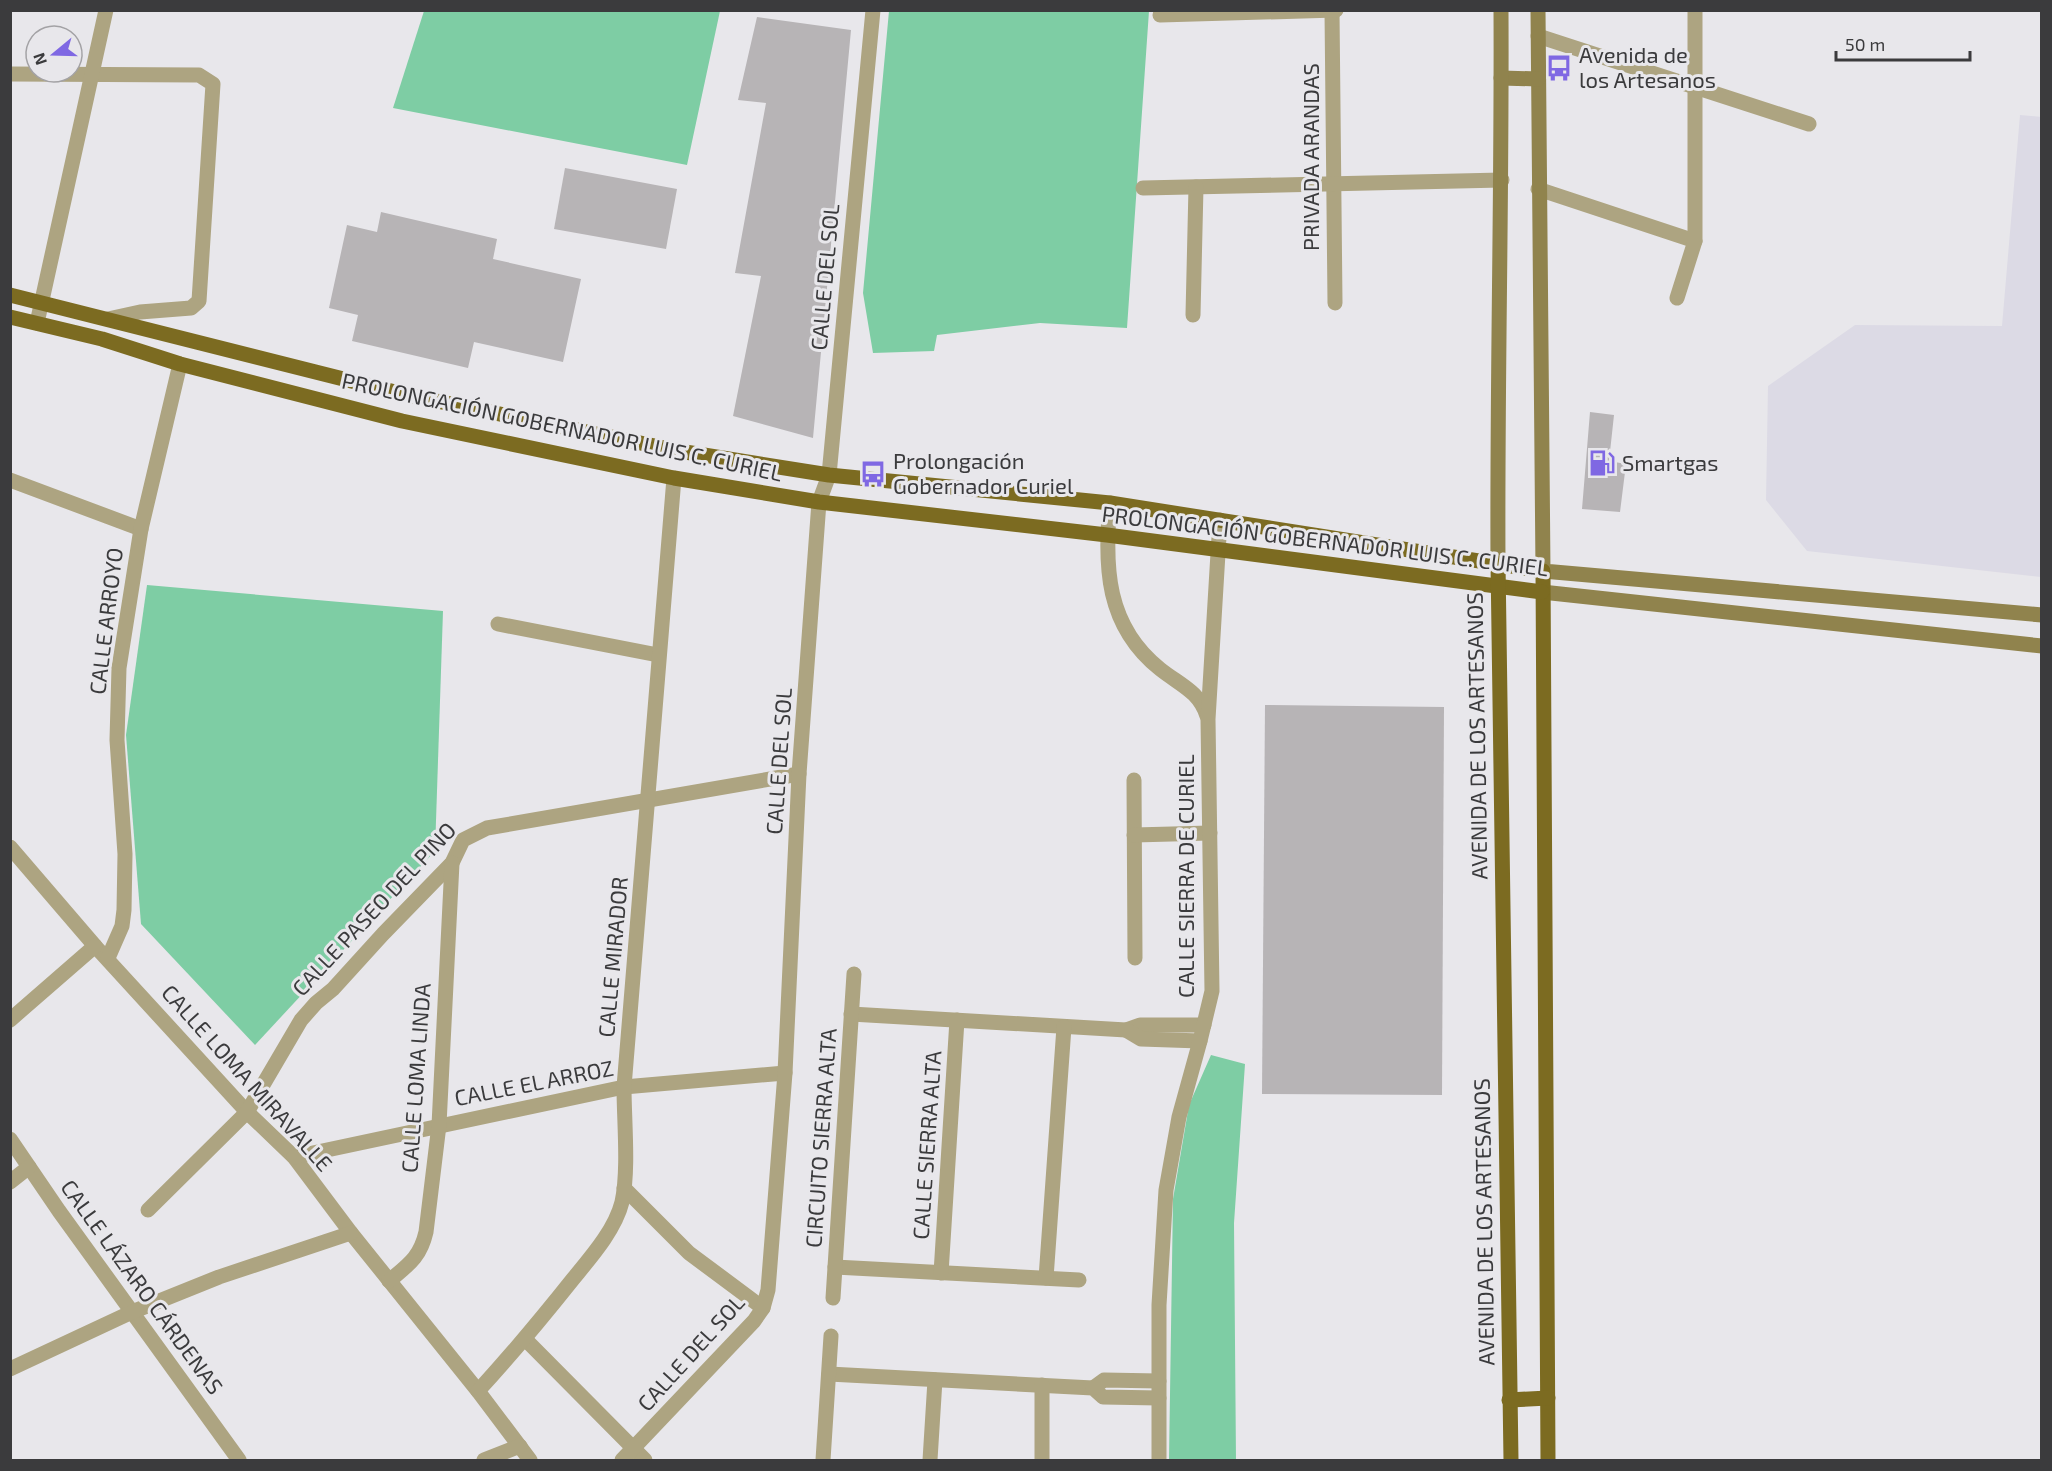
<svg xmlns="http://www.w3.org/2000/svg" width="2052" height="1471" font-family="'Exo 2',sans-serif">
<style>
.built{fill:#dcdae5}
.green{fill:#7ecda4}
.building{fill:#b7b4b6}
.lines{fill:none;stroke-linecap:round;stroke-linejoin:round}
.street{stroke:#ada481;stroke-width:15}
.secondary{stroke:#90834d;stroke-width:15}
.primary{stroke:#7c6b21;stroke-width:15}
.labels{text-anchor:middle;stroke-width:6;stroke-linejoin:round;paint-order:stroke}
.poi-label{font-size:22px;fill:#3b3b3d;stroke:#e8e7eb;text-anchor:start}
.street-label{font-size:22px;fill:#3b3b3d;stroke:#e8e7eb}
</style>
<rect width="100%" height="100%" fill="#e8e7eb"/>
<polygon class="built" points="2020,115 2042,117 2041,577 1807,551 1766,500 1768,386 1855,325 2002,326"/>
<g class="green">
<polygon points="424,11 720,11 687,165 393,108"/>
<polygon points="889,11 1149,11 1127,328 1040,323 937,335 934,351 873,353 863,293"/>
<polygon points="147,585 443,611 435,851 255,1045 141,924 126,735"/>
<polygon points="1211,1055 1245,1064 1234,1223 1236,1460 1169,1460 1173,1199 1189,1105"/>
</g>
<g class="building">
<polygon points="757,17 851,30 813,438 733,416 761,276 735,273 766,103 738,100"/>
<polygon points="565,168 677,189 666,249 554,229"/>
<polygon points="381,212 497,239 493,259 581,279 563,362 474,342 468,368 352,341 358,315 329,308 347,225 377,232"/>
<polygon points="1590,412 1614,415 1609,461 1626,464 1620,512 1582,509"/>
<polygon points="1265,705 1444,707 1442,1095 1262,1094"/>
</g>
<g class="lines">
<g class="street">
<polyline points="1332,11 1335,303"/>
<polyline points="1160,15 1336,10"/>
<polyline points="1538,36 1809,124"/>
<polyline points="10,74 199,75 213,84 199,301 191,308 140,312 108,319"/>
<polyline points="1143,188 1502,180"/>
<polyline points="1538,189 1695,241"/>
<polyline points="1677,298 1695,241 1695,10"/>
<polyline points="1193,315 1196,187"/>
<polyline points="37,323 106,10"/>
<polyline points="10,480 141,529"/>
<path d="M1110 503C1104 567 1106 626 1160 669 1180 685 1199 691 1207 716"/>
<polyline points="498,624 658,655"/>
<polyline points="1134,780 1135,958"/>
<polyline points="1134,835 1210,833"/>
<polyline points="10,847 95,946 247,1112 294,1157 351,1233 478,1391 530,1460"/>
<polyline points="108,958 122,926 124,910 125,854 117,740 119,668 141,529 180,364"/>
<polyline points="851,1014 1126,1030 1140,1025 1204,1025"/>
<polyline points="10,1020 95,946"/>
<polyline points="1126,1030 1141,1039 1200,1041"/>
<polyline points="10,1139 59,1211 239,1460"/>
<polyline points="294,1157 624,1087 785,1073"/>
<polyline points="10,1182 29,1167"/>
<polyline points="624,1188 689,1253 763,1308"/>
<polyline points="148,1210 247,1112 301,1020 316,1003 333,989 383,934 452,863 463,840 487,828 799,774"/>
<polyline points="835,1267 1079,1280"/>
<polyline points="941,1273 957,1020"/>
<polyline points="1046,1278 1064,1027"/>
<path d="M389 1281C408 1265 420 1258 426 1232L439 1125 452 863"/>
<polyline points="833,1298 854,974"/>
<polyline points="525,1339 645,1460"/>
<polyline points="10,1369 132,1312 219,1277 351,1233"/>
<polyline points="829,1374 1093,1388 1103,1397 1159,1398"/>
<polyline points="1093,1388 1104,1380 1159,1381"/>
<path d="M478 1391C511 1355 542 1318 573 1279 591 1257 615 1230 622 1202 629 1170 624 1121 624 1087L674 478"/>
<polyline points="484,1460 520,1446"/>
<polyline points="622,1460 754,1321 763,1308 768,1290 785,1073 799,774 819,502 829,475 873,10"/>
<polyline points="823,1460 831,1336"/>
<polyline points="930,1460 935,1380"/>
<polyline points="1042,1460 1042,1385"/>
<polyline points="1159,1460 1159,1305 1166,1190 1179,1117 1200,1041 1212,991 1208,719 1220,520"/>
</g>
<g class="secondary">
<polyline points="1538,10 1543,571 2042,615"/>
<polyline points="1501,78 1538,79"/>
<path d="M1498 563C1497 379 1502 195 1501 10"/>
<polyline points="1542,592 2042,646"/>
</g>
<g class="primary">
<polyline points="10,295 403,394 679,451 829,475 1110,503 1543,571 1548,1460"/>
<polyline points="10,317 102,339 180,364 402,421 674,478 819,502 1107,535 1542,592"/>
<polyline points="1498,563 1511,1460"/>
<polyline points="1509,1400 1548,1398"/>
</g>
</g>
<defs>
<g id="bus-bare" transform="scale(2.07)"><path d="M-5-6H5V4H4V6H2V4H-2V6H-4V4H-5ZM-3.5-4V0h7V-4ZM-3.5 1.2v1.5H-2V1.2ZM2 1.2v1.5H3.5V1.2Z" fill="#7f68e3" stroke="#e8e7eb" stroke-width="2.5" paint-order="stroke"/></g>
<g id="fuel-bare" transform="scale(2.07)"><path d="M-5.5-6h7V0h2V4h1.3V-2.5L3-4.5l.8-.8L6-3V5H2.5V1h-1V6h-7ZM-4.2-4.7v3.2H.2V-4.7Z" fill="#7f68e3" stroke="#e8e7eb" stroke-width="2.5" paint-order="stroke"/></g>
</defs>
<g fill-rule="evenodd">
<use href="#bus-bare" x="1559" y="68"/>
<use href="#fuel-bare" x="1602" y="463"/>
<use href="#bus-bare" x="873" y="474"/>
</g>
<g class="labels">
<g class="poi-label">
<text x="1579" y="63">Avenida de<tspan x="1579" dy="25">los Artesanos</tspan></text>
<text x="893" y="469">Prolongación<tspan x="893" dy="25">Gobernador Curiel</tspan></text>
<text x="1622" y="471">Smartgas</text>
</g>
<g class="street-label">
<text transform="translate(1311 157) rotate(-90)" y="8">PRIVADA ARANDAS</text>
<text transform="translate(825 277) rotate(-85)" y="8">CALLE DEL SOL</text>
<text transform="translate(562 427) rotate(12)" y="8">PROLONGACIÓN GOBERNADOR LUIS C. CURIEL</text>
<text transform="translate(1325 541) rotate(7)" y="8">PROLONGACIÓN GOBERNADOR LUIS C. CURIEL</text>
<text transform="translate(106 621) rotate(-83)" y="8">CALLE ARROYO</text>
<text transform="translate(1477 736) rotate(-91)" y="8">AVENIDA DE LOS ARTESANOS</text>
<text transform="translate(779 761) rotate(-86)" y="8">CALLE DEL SOL</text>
<text transform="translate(1186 876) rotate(-90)" y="8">CALLE SIERRA DE CURIEL</text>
<text transform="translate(374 909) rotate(-47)" y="8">CALLE PASEO DEL PINO</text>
<text transform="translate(613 957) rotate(-85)" y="8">CALLE MIRADOR</text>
<text transform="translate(247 1078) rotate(48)" y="8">CALLE LOMA MIRAVALLE</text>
<text transform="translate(416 1078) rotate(-86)" y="8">CALLE LOMA LINDA</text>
<text transform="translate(534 1083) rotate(-11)" y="8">CALLE EL ARROZ</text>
<text transform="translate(821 1138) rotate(-86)" y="8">CIRCUITO SIERRA ALTA</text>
<text transform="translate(927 1145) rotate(-86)" y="8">CALLE SIERRA ALTA</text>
<text transform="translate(1484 1222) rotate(-91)" y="8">AVENIDA DE LOS ARTESANOS</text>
<text transform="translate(142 1287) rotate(54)" y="8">CALLE LÁZARO CÁRDENAS</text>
<text transform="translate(691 1353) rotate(-48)" y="8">CALLE DEL SOL</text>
</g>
</g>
<rect width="2052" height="1471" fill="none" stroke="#3b3b3d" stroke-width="24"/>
<g transform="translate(54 54) rotate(251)"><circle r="28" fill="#e8e7eb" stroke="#a3a2a5" stroke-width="1.5"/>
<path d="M0-4.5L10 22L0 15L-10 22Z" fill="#7f68e3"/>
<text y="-9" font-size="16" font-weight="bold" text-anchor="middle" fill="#3b3b3d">N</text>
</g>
<path d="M1836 51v9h134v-9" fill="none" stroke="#3b3b3d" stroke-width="3"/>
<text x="1845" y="51" font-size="18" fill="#3b3b3d" stroke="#e8e7eb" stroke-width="4.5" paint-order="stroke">50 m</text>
</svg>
